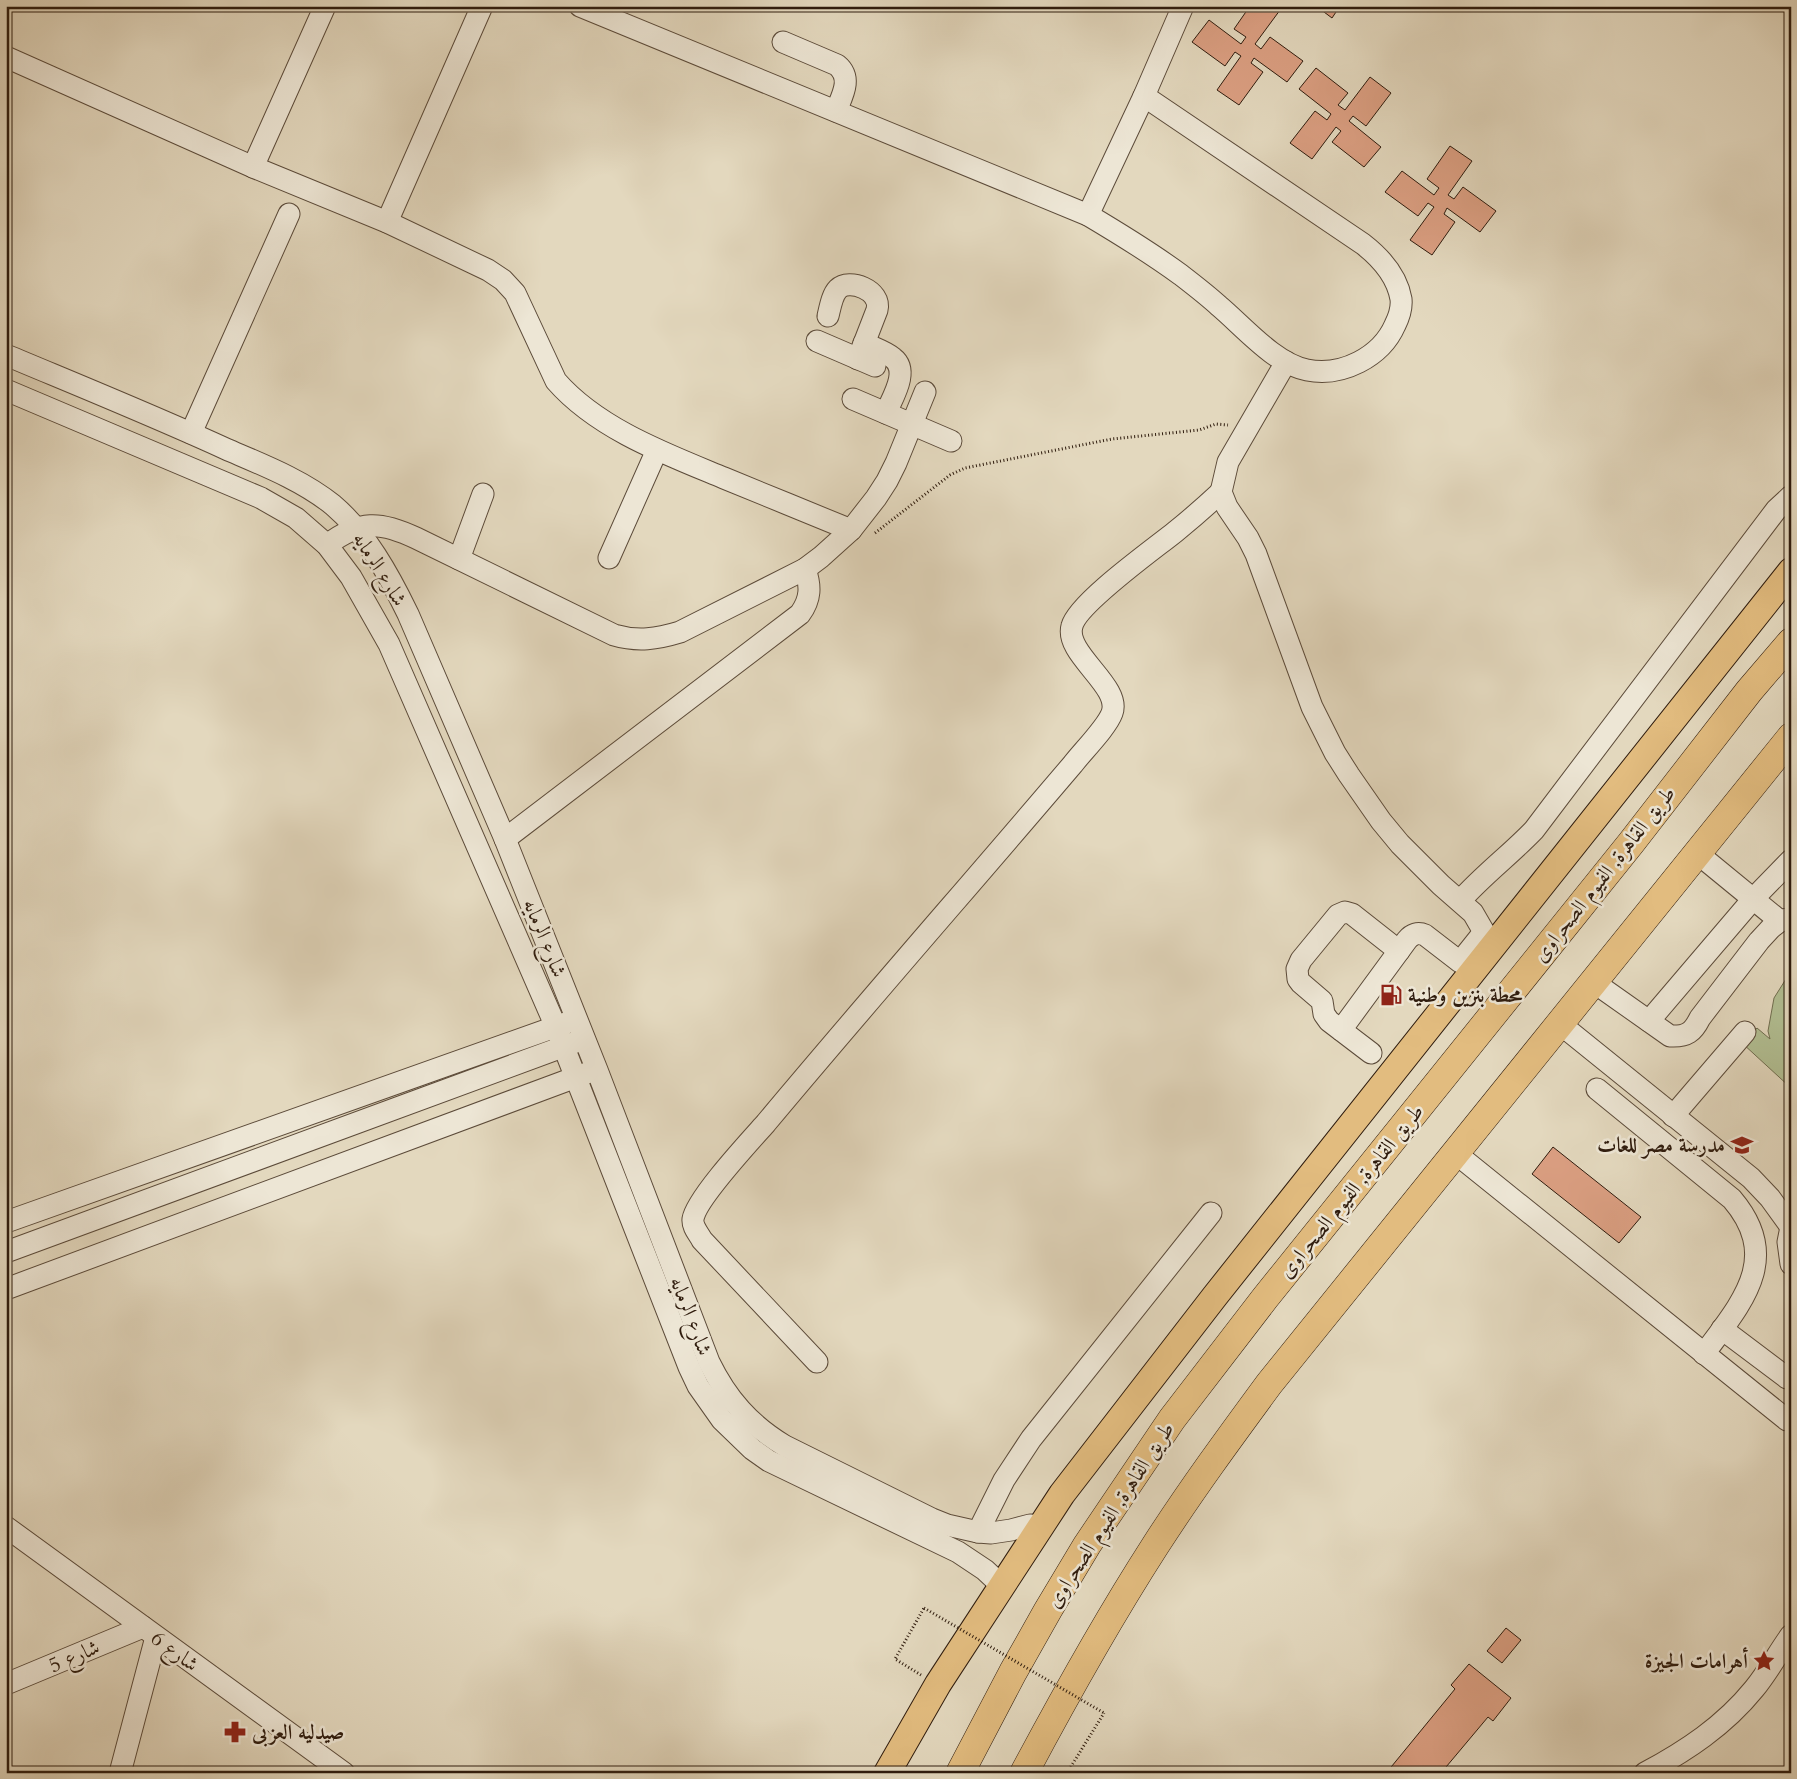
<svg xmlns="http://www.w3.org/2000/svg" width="1797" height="1779" font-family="Cardo,Amiri,serif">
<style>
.green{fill:#b2bf93;stroke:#706e50}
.building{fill:#db9f82;stroke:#2f1c0e}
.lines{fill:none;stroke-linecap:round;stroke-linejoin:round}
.minor-casing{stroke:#5c4b3a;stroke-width:23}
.major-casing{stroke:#2f1c0e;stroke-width:28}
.highway-casing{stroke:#2f1c0e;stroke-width:29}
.path{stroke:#2f1c0e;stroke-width:3;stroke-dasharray:1 2.5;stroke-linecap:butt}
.minor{stroke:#ede6d5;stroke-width:21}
.major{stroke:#e2bc7f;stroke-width:26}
.highway{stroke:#e2bc7f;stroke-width:28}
.path-bridge{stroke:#2f1c0e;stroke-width:3;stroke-dasharray:1 2.5;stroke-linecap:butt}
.labels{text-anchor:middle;stroke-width:5;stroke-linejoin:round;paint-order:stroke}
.street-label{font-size:21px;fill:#2f1c0e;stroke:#ede6d5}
.poi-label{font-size:21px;font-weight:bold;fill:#2f1c0e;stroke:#ede6d5;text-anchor:start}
</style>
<rect width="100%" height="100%" fill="#e3d8be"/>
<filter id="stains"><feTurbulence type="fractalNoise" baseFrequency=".004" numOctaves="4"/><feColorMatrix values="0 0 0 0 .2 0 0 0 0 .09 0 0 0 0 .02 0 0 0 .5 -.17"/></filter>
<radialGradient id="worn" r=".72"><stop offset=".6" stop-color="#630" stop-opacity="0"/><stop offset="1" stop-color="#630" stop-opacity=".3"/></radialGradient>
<polygon class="green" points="1791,971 1791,1088 1742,1043 1757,1028 1770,1039 1768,1031 1774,998"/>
<g class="building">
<polygon points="1250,6 1283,6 1255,44 1261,49 1270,37 1303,61 1287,82 1254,58 1251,63 1263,72 1239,105 1217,90 1241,56 1235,52 1225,66 1192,42 1209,20 1241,44 1246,37 1234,29"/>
<polygon points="1316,6 1340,6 1332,18"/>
<polygon points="1316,68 1348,93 1338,105 1345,110 1370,77 1391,93 1366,126 1353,116 1349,121 1381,147 1364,167 1332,142 1341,131 1336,127 1312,159 1290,143 1315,111 1327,120 1331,114 1299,89"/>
<polygon points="1450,146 1472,161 1448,195 1454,199 1463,187 1496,211 1480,232 1447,208 1444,214 1455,222 1432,255 1410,240 1434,207 1428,203 1418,216 1385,192 1402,171 1434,195 1439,188 1427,179"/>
<polygon points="1553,1147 1641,1217 1619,1243 1532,1174"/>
<polygon points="1506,1628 1521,1640 1502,1663 1487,1651"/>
<polygon points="1469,1664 1511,1698 1493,1721 1488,1717 1441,1773 1388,1773 1387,1772 1455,1689 1451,1685"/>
</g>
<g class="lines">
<g class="minor-casing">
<g id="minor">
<path d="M580 6 1088 215C1120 234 1151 253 1181 275 1194 285 1207 295 1219 306 1244 327 1275 364 1307 370 1342 377 1381 357 1395 325 1399 317 1402 308 1401 299 1397 276 1381 258 1363 244L1144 96"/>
<path d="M783 42 837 65C853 78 842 96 836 111"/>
<path d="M6 57 253 167 387 222 488 270 503 280 515 293 556 381C598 429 666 454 724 478 766 495 809 513 851 530"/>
<polyline points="253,167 325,6"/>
<polyline points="1088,215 1144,96 1183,6"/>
<polyline points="387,222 482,6"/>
<path d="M828 316C830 308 832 295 838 289 849 278 882 290 877 310L858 359"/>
<polyline points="817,341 875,366"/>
<path d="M864 343C873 348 885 351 893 358 910 371 892 398 886 413"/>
<path d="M6 355C80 386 154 416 226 449 263 465 302 480 333 505 366 533 389 575 408 614L505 839 597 1070 709 1362C727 1399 750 1425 785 1446L932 1519 947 1525 978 1532 991 1533 1011 1530 1030 1525 1040 1526"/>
<polyline points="1286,362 1228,462 1221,492 1227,507 1248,538 1256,554 1312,707 1335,753 1349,775 1381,821 1400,844 1441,885 1473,913 1484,932 1495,945"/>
<polyline points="6,390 261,498 296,518 327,545 351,577 389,644 556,1027 689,1367 698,1386 722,1420 752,1449 769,1461 958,1552 985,1570 1001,1585"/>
<polyline points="853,399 951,441"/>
<polyline points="191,433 289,214"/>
<path d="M327 545C360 520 380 521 416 538L614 635C638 642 657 639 680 632L805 569 821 557 851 530 876 498 887 481 896 463 925 392"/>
<polyline points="609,558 657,450"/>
<polyline points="459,559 483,494"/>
<path d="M505 839 800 614C811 599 811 586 805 569"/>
<polyline points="1697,853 1780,921"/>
<path d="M1460 901C1483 875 1510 855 1534 830L1776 510 1791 496"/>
<path d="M1592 981 1670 1036C1687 1037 1693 1032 1700 1018L1759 941 1771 928 1780 921 1791 918"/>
<polyline points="1649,1021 1753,899 1791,860"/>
<polyline points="1559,1023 1751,1178 1770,1198 1791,1227"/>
<path d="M1341 1030 1407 940C1412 934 1418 932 1425 935L1460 962 1484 932"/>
<polyline points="1371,1053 1329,1021 1324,1014 1322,1001 1301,983 1298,979 1297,969 1301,960 1338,915 1345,912 1352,914 1399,951"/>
<path d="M1597 1089 1732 1199C1783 1259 1741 1303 1704 1354"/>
<polyline points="1673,1116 1745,1032"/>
<polyline points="1454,1152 1787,1420"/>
<polyline points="6,1222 569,1022"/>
<polyline points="1791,1227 1788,1242 1791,1264"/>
<polyline points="6,1252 576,1042"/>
<polyline points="6,1289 587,1073"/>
<polyline points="1722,1329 1787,1378"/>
<path d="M817 1362 702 1240C699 1234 692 1227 693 1219 696 1199 750 1141 766 1123 867 1002 971 884 1073 764 1083 751 1107 727 1112 713 1122 686 1064 654 1072 626 1078 603 1154 549 1175 532 1191 519 1206 506 1221 492"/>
<polyline points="6,1527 344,1773"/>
<polyline points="978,1532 1004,1480 1031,1439 1211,1213"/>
<polyline points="6,1684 143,1627"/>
<polyline points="120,1773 156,1637"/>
<path d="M1645 1773C1686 1751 1724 1726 1754 1689 1768 1672 1778 1653 1791 1635"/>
</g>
</g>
<g class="major-casing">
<polyline id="major" points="887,1773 938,1684 1062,1494 1215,1296 1791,571"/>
</g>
<g class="highway-casing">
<g id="highway">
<polyline points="960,1773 1013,1672 1048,1610 1087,1545 1172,1419 1265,1298 1631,843 1749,691 1791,642"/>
<path d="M1024 1773C1065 1696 1108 1619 1155 1546 1191 1490 1230 1437 1269 1384L1791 737"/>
</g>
</g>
<g class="path">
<polyline points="875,533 950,475 965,468 1112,439 1199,430 1216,424 1228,425"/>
<polyline points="921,1675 895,1659 924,1608"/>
<polyline points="1067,1773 1104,1713"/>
</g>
<use href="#minor" class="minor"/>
<use href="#major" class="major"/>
<use href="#highway" class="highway"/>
<polyline class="path-bridge" points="924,1608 1104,1713"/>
</g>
<defs>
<g id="fuel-bare" transform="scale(1.725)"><path d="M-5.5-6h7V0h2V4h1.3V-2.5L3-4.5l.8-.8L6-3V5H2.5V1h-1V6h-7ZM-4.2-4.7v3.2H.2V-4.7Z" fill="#8f2418" stroke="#ede6d5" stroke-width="2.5" paint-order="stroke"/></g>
<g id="school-bare" transform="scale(1.725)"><path d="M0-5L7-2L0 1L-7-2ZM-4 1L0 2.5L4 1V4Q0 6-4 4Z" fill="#8f2418" stroke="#ede6d5" stroke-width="2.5" paint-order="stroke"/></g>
<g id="sight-bare" transform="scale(1.725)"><path d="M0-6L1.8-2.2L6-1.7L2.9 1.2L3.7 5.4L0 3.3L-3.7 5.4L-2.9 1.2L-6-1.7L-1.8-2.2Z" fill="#8f2418" stroke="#ede6d5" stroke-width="2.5" paint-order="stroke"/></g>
<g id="pharmacy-bare" transform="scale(1.725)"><path d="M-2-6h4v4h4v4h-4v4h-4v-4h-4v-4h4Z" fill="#8f2418" stroke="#ede6d5" stroke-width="2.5" paint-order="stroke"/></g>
</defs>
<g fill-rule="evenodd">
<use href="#fuel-bare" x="1391" y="995"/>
<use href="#school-bare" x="1742" y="1145"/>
<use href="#sight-bare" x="1764" y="1661"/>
<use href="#pharmacy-bare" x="235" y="1732"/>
</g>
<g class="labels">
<g class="street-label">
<text transform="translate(380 569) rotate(58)" y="7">شارع الرمايه</text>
<text transform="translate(1604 874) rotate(-52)" y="7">طريق القاهرة, الفيوم الصحراوى</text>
<text transform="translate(545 938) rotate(68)" y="7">شارع الرمايه</text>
<text transform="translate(1351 1191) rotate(-51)" y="7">طريق القاهرة, الفيوم الصحراوى</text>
<text transform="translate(691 1316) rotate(69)" y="7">شارع الرمايه</text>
<text transform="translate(1110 1515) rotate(-57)" y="7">طريق القاهرة, الفيوم الصحراوى</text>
<text transform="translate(175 1651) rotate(36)" y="7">شارع 6</text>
<text transform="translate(74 1656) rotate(-23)" y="7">شارع 5</text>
</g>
<g class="poi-label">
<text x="1408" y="1002">محطة بنزين وطنية</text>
<text x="1725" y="1152" text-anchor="end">مدرسة مصر للغات</text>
<text x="1748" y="1668" text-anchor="end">أهرامات الجيزة</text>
<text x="252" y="1739">صيدليه العزبى</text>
</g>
</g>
<rect width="1797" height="1779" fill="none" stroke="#e3d8be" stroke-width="25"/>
<rect x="8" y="8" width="1782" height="1764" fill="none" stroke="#2f1c0e" stroke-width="2.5"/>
<rect x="12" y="12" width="1772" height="1754" fill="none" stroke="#2f1c0e"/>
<rect width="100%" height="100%" filter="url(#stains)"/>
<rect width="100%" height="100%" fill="url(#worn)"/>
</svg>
